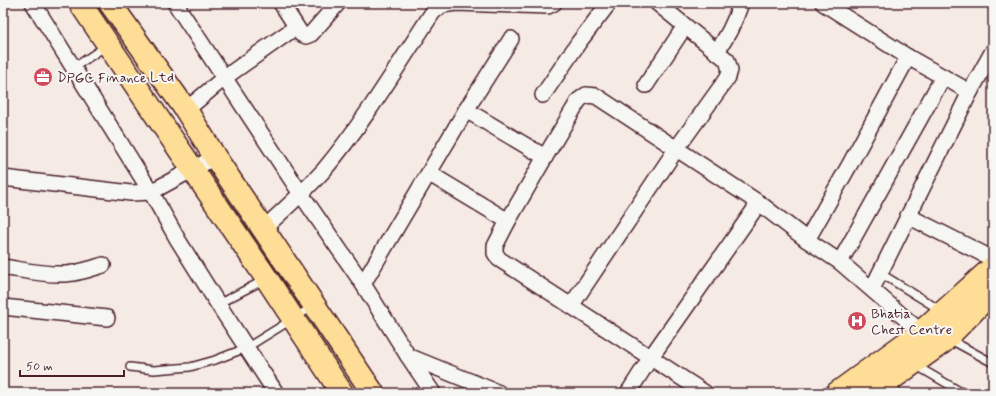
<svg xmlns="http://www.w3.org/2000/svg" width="996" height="396" font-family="Mynerve,sans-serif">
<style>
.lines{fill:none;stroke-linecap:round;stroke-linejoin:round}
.service-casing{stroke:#4a1f2b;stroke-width:10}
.minor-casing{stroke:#4a1f2b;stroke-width:18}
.primary-casing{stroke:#4a1f2b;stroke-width:25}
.service{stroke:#f6f6f2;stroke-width:7}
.minor{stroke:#f6f6f2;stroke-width:15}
.primary{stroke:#fedd96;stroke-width:22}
.labels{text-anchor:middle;stroke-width:4;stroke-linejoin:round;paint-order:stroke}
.poi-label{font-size:14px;fill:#4a1f2b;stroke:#f6f6f2;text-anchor:start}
</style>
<rect width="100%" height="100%" fill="#f5eae4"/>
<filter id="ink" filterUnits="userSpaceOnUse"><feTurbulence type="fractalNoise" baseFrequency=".025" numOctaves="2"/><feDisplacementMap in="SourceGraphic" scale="8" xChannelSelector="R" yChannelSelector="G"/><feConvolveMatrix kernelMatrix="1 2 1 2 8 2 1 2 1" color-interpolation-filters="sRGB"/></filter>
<g filter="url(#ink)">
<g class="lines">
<g class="service-casing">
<g id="service">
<polyline points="73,68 106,46"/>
<polyline points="880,273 940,310"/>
<polyline points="218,304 266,279"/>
<polyline points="949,339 993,363"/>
<polyline points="915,365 963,393"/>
<polyline points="130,367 154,370 190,367 215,360 246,348 312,307"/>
</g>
</g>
<g class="minor-casing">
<g id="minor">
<polyline points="33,3 151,192 178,240 218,304 276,393"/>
<polyline points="175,3 301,194 363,284 408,356 433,393"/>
<polyline points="281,3 301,34 306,36 311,34 338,3"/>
<polyline points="823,3 908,57 970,92"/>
<path d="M716 52C728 37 735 21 741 3"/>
<polyline points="646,85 685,26"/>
<polyline points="543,95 579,42 609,3"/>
<polyline points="186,110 224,78 296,27"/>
<polyline points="466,110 545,157"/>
<polyline points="430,174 508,221"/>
<polyline points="3,178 131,193 151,192 215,157"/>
<polyline points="908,216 993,259"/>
<path d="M263 229C284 210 305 191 324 170 365 121 398 65 433 12L442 5 456 3 548 6 554 3"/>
<polyline points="807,240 850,164 908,57"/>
<polyline points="840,262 943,77"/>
<path d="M3 267C23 270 43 275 63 274 76 274 90 269 103 265"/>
<polyline points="363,284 466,110 511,39"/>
<polyline points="872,289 970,92 993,51"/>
<polyline points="571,306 677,148 728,77 730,70 727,60 657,3"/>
<polyline points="3,307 107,318"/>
<polyline points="408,356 499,393"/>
<polyline points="628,393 651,357 759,203"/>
<polyline points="705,393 499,259 495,253 495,246 508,221 545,157 579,100 586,95 596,96 759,203 807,240 840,262 921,332"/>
</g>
</g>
<g class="primary-casing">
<g id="primary">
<polyline points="80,3 267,279 342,393"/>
<polyline points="110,3 186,110 215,157 373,393"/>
<polyline points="837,393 921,332 993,267"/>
<polyline points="872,393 943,342 993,291"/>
</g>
</g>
<use href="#service" class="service"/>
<use href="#minor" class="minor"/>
<use href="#primary" class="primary"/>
</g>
</g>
<defs>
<g id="office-disc" transform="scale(1)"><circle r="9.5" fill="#d1495b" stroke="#f6f6f2"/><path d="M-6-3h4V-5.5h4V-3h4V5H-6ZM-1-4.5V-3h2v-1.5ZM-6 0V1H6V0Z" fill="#fff"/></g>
<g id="hospital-disc" transform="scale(1)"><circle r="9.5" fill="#d1495b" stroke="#f6f6f2"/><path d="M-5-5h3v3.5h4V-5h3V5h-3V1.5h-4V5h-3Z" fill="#fff"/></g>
</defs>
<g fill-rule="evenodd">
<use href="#office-disc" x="43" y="77"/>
<use href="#hospital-disc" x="857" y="321"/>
</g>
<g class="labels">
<g class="poi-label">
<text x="57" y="82">DPGC Finance Ltd</text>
<text x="871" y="318">Bhatia<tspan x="871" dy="16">Chest Centre</tspan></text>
</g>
</g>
<rect width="996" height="396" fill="none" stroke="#f6f6f2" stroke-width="16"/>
<rect x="8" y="8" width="980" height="380" fill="none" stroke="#4a1f2b" stroke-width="1.5" filter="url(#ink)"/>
<path d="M20 370v6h104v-6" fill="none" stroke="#4a1f2b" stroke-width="2"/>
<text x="26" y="370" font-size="12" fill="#4a1f2b" stroke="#f6f6f2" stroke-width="3" paint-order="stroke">50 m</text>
</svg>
